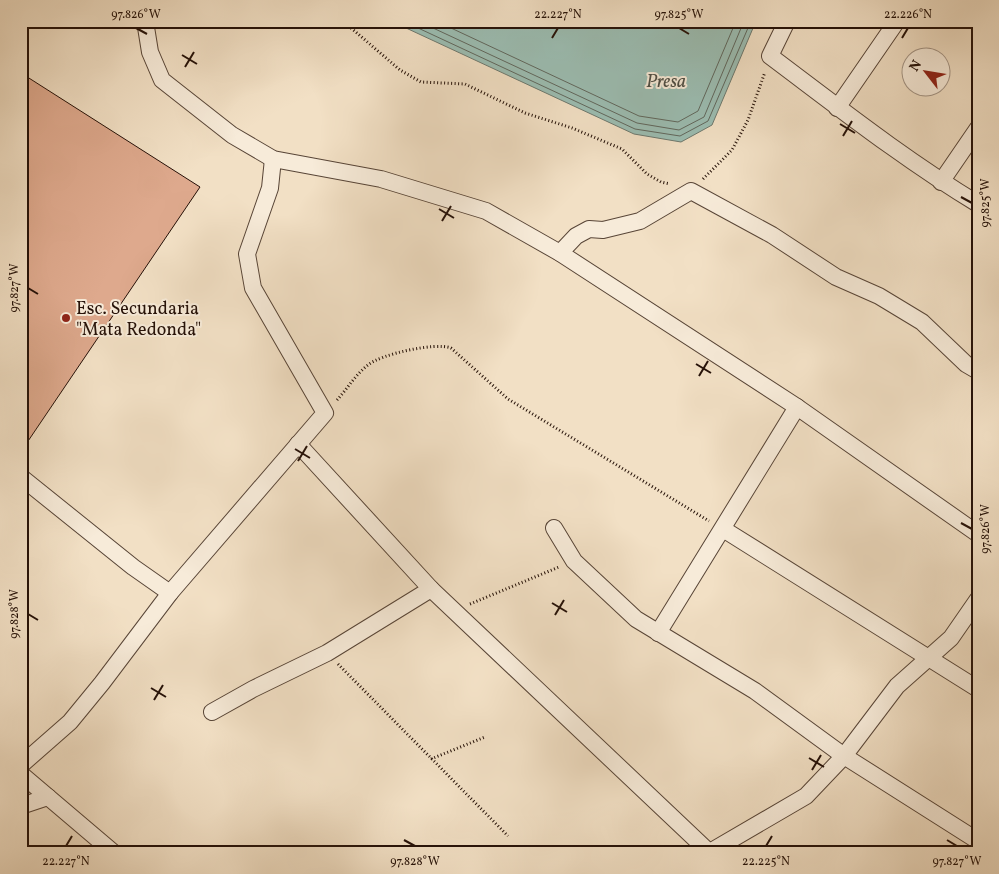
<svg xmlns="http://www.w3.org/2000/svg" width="999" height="874" font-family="Vollkorn,serif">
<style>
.water{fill:#9bbdb2;stroke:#6c786e}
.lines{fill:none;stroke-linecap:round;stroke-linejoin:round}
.shore{stroke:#60675d;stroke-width:1}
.building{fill:#dea98d;stroke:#251108;filter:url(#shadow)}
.street-casing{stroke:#584537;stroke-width:18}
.path{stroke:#251108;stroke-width:3;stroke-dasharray:1 2.5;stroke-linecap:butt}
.street{stroke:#f7ebd9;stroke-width:16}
.ticks{fill:none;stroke:#251108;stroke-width:2}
.poi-dot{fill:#8f2418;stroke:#f7ebd9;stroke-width:2}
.labels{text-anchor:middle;stroke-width:4;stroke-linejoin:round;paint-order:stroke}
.poi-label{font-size:18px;fill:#251108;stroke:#f7ebd9;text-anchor:start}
.water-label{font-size:19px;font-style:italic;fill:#4e4d44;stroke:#f7ebd9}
.neatline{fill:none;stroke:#251108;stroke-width:2}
.ticks-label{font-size:12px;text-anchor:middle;fill:#251108}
</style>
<defs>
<filter id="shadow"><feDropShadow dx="-4.5" dy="4.5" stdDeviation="0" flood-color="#0004"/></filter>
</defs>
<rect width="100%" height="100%" fill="#f2e0c5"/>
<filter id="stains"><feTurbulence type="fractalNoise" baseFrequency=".004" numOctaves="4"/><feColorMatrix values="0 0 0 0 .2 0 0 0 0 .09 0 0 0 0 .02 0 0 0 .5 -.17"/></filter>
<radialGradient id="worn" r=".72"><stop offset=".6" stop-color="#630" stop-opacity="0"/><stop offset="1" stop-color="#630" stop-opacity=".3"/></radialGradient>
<polygon class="water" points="391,21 756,21 712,125 681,142 634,134"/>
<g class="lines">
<g class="shore">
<polyline points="403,21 635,129 680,136 708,121 751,21"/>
<polyline points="418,21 637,123 679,130 704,117 744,21"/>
<polyline points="436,21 639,116 678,122 698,111 736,21"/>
</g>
</g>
<polygon class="building" points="21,73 200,187 22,450 21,450"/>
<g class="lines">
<g class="street-casing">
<g id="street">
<polyline points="145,21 150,52 162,80 232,135 273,159 381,179 486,211 560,253 797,407 978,534"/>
<path d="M787 21 770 56C838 107 905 160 978 204"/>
<polyline points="837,108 897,21"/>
<polyline points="941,182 978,128"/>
<polyline points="560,253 576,236 589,229 603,230 640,221 691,191 772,235 836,277 879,296 922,322 966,364 978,371"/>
<polyline points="298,444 431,589 710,853"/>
<polyline points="21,477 133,567 170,593"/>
<polyline points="554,528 574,561 636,619 755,691 844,756 978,841"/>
<polyline points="723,529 978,689"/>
<polyline points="658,633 797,407"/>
<polyline points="212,712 253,689 327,653 431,589"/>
<polyline points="21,765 70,722 102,683 170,593 325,413 253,288 247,254 270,188 273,159"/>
<polyline points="21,774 114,853"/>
<polyline points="21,806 48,797"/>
<polyline points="710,852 806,796 844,756 897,686 951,638 978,599"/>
</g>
</g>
<g class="path">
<polyline points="343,21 400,70 421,82 465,84 525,113 572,128 622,149 647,174 661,182 670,184"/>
<polyline points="703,179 732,150 748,120 765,72"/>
<path d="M337 400C347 389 356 374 368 365 381 354 436 342 451 348L508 399 709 521"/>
<polyline points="470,604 559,567"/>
<polyline points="338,664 508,836"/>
<polyline points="431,759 485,737"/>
</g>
<use href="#street" class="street"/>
</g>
<path class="ticks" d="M136 28 147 34M679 28 689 34M552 38 558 28M902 38 908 28M182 55 197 64M185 67 194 52M840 124 855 133M843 136 852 121M961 197 972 203M439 209 454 218M442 221 451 206M28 288 38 294M696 364 711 373M699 376 708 361M295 449 310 458M298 461 307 446M961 523 972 529M552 603 567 612M28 614 38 620M555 615 564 600M151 688 166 697M154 700 163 685M809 758 824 767M812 770 821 755M404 840 415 846M947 840 957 846M66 846 72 836M766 846 772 836"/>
<circle class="poi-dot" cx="66" cy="318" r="5"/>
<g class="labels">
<g class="poi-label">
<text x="76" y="314">Esc. Secundaria<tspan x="76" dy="21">"Mata Redonda"</tspan></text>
</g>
<g class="water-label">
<text x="666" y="87">Presa</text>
</g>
</g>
<rect width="999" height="874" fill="none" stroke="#f2e0c5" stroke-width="55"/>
<g transform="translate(926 72) rotate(301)"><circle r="24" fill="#f7ebd9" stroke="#a39485"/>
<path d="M0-4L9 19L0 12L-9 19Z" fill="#8f2418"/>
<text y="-8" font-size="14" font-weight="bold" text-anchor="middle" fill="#251108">N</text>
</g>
<rect x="28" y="28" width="944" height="818" class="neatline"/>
<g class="ticks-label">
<text x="136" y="18">97.826°W</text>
<text x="558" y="18">22.227°N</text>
<text x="679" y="18">97.825°W</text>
<text x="908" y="18">22.226°N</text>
<text transform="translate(985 203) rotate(-90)" y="4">97.825°W</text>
<text transform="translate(14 288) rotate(-90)" y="4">97.827°W</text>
<text transform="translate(985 529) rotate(-90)" y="4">97.826°W</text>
<text transform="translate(14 614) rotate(-90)" y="4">97.828°W</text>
<text x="66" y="865">22.227°N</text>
<text x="415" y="865">97.828°W</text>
<text x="766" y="865">22.225°N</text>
<text x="957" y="865">97.827°W</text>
</g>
<rect width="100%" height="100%" filter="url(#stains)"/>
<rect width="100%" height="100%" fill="url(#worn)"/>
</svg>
